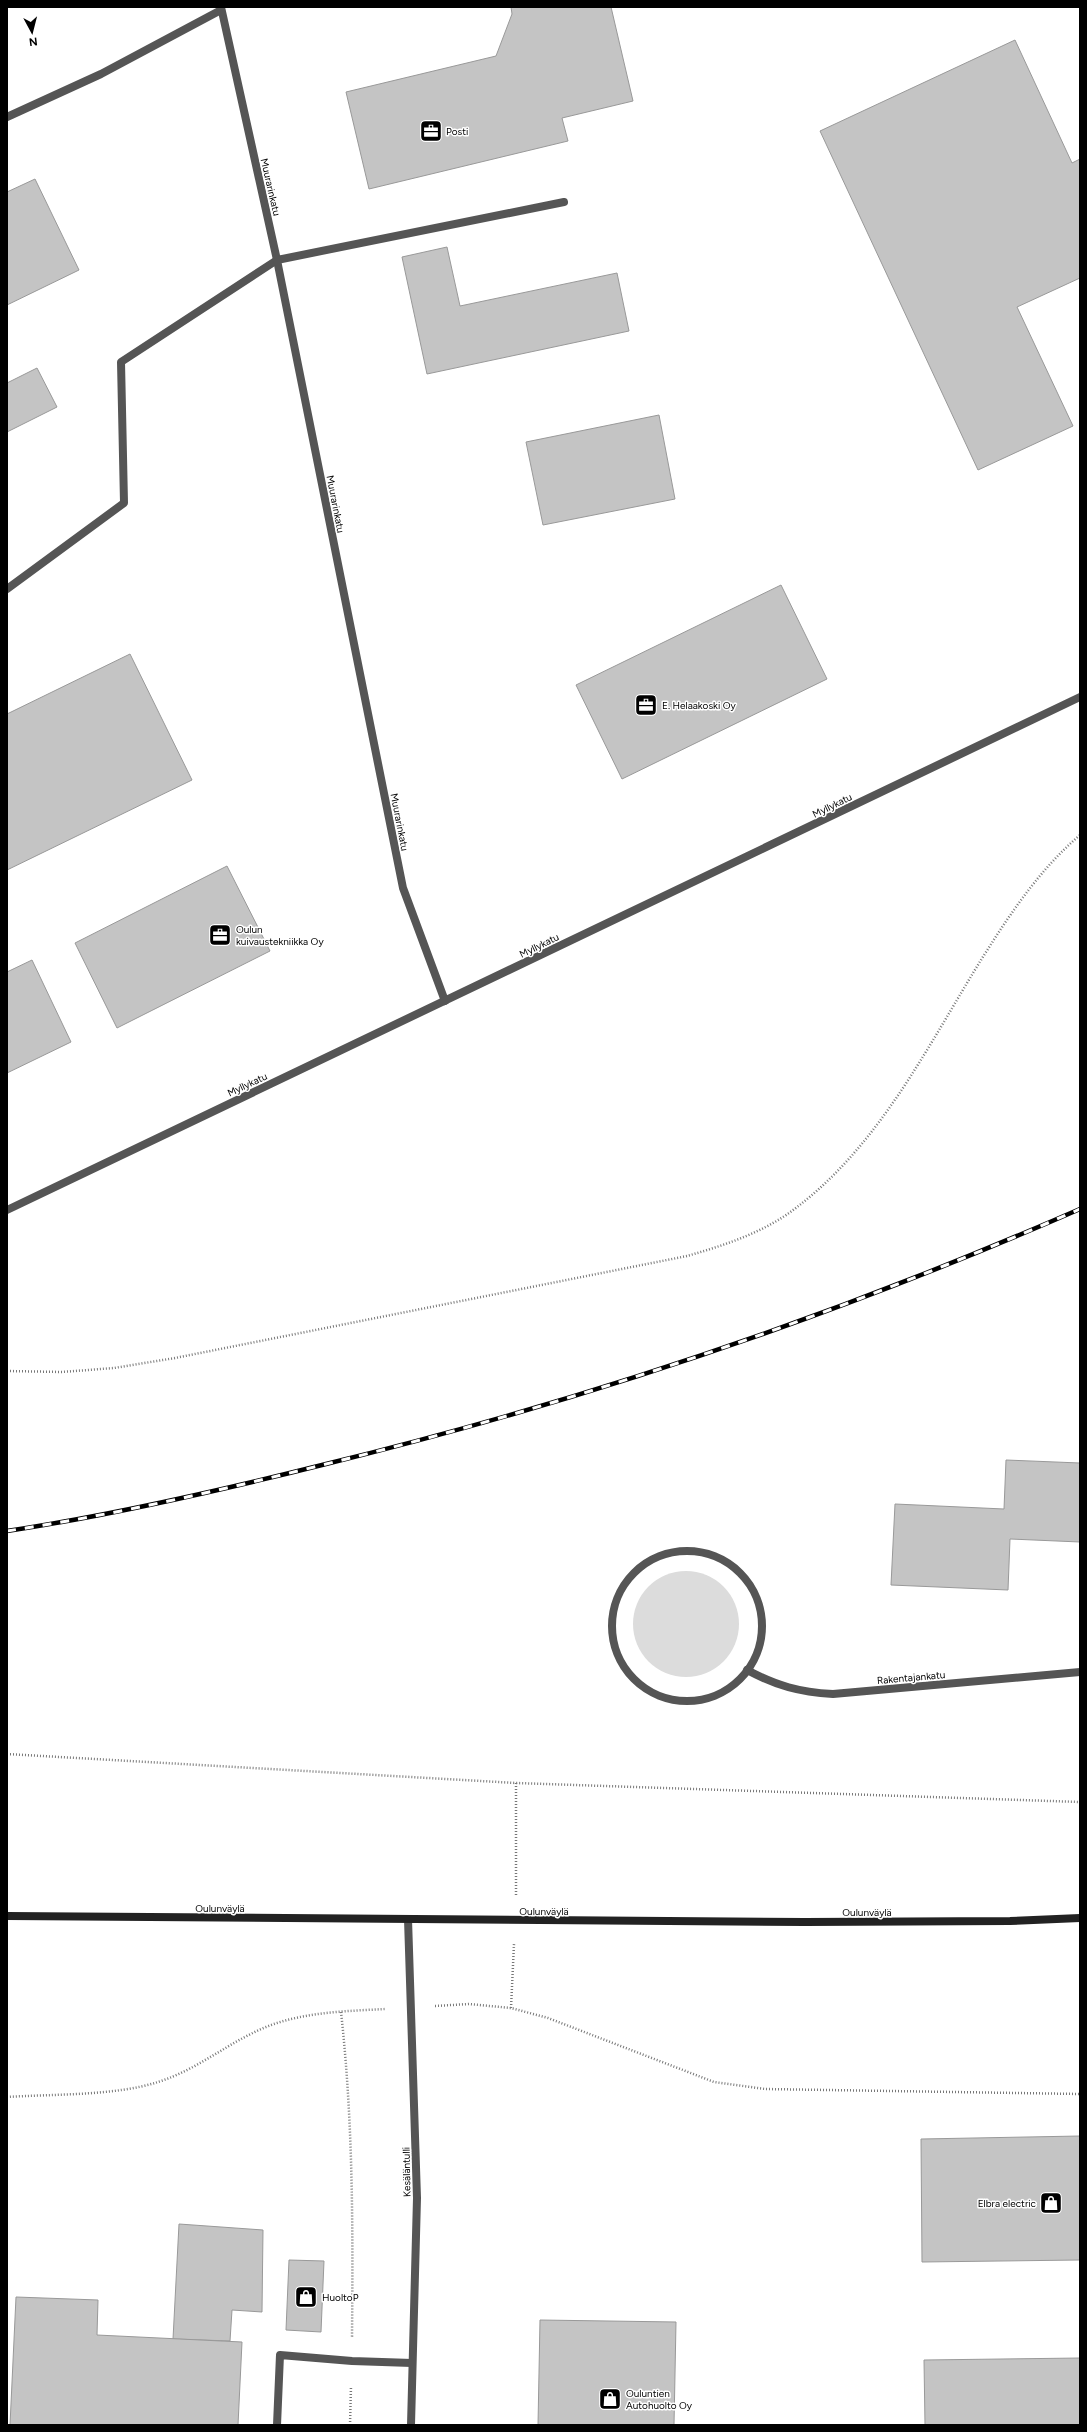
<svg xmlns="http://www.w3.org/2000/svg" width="1087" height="2432" font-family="Figtree,sans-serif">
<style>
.green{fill:#dcdcdc}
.building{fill:#c4c4c4;stroke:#999}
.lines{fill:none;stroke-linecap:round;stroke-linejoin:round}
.path{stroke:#777;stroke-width:2.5;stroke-dasharray:1 2;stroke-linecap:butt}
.lane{stroke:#555;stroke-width:8}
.street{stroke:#555;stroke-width:8}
.secondary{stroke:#222;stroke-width:8}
.rail-casing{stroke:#000;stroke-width:4.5}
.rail{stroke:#fff;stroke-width:3;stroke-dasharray:9;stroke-linecap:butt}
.labels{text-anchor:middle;stroke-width:3;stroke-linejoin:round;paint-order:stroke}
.poi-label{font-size:10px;fill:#000;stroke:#fff;text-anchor:start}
.street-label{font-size:10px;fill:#000;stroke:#fff}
</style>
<rect width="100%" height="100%" fill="#fff"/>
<circle class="green" cx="686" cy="1624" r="53"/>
<g class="building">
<polygon points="511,7 611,7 633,101 562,118 568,141 369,189 346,92 496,56 512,14"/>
<polygon points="1015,40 1072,163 1080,159 1080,278 1017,307 1073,426 978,470 820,131"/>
<polygon points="35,179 79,270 7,305 7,192"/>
<polygon points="447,247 460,306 617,273 629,331 427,374 402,257"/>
<polygon points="37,368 57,407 7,432 7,383"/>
<polygon points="659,415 675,499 543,525 526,442"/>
<polygon points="781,585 827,679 622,779 576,685"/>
<polygon points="130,654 192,780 7,870 7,714"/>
<polygon points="227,866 270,951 117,1028 75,943"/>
<polygon points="32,960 71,1042 7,1073 7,972"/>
<polygon points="1006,1460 1080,1463 1080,1542 1010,1539 1008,1590 891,1585 895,1504 1004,1509"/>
<polygon points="1080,2136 1080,2260 922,2262 921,2139"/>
<polygon points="179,2224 263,2230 262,2312 232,2310 230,2341 173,2339"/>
<polygon points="289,2260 324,2261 321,2332 286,2330"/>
<polygon points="16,2297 98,2300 97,2335 242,2342 238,2425 10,2425"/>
<polygon points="540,2320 676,2322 674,2425 538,2425"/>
<polygon points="1080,2358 1080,2425 925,2425 924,2360"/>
</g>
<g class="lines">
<g class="path">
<path d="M7 1371 62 1372 114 1368 175 1358 687 1256C722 1246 759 1234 789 1213 877 1150 926 1049 981 960 1010 914 1039 870 1080 835"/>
<polyline points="7,1754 516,1783 1080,1802"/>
<polyline points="516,1895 516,1783"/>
<polyline points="435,2006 469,2004 511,2008 548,2018 714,2082 765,2089 1080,2094"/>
<polyline points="511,2008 514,1944"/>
<path d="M341 2012C353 2120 353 2228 352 2337"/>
<path d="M7 2097C53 2094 115 2096 158 2082 199 2069 227 2043 266 2027 303 2012 347 2011 386 2009"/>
<polyline points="350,2425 351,2386"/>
</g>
<g class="lane">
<polyline points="7,117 101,74 221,10"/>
<polyline points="7,589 124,503 121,362 277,260 564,202"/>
<polyline points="277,2425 280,2355 352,2361 412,2363"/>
</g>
<g class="street">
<polyline points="221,7 277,260 403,888 445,1001"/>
<polyline points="7,1210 1080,697"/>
<circle cx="687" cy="1626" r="75"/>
<path d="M747 1670C777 1686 799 1692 833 1694L1080 1672"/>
<polyline points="408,1919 417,2198 411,2425"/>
</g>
<polyline class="secondary" points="7,1916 805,1922 1010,1921 1080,1918"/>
<g class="rail-casing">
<path id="rail" d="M7 1531C113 1515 218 1491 322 1465 581 1402 835 1316 1080 1209"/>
</g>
<use href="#rail" class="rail"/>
</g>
<defs>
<g id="office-square" transform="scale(1.15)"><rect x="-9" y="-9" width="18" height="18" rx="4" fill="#000" stroke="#fff"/><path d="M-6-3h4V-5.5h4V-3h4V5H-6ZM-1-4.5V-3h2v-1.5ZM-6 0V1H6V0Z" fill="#fff"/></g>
<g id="shop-square" transform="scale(1.15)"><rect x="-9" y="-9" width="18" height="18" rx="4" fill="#000" stroke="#fff"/><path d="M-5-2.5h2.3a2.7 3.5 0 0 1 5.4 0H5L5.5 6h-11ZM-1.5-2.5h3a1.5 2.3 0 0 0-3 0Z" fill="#fff"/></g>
</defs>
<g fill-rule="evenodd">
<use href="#office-square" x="431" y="131"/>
<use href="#office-square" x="646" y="705"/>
<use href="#office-square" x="220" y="935"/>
<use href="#shop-square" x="1051" y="2203"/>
<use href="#shop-square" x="306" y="2297"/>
<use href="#shop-square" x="610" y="2399"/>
</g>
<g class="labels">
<g class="poi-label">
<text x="446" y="135">Posti</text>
<text x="662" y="709">E. Helaakoski Oy</text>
<text x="236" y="933">Oulun<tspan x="236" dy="12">kuivaustekniikka Oy</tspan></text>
<text x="1036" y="2207" text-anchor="end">Elbra electric</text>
<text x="322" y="2301">HuoltoP</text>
<text x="626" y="2397">Ouluntien<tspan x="626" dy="12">Autohuolto Oy</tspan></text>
</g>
<g class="street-label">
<text transform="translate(271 187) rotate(77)" y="4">Muurarinkatu</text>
<text transform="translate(336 504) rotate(79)" y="4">Muurarinkatu</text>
<text transform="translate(832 805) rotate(-26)" y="4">Myllykatu</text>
<text transform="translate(400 822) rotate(79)" y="4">Muurarinkatu</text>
<text transform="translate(539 945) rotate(-26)" y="4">Myllykatu</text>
<text transform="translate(247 1084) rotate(-25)" y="4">Myllykatu</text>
<text transform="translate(911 1677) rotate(-5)" y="4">Rakentajankatu</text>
<text x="220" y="1912">Oulunväylä</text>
<text x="544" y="1915">Oulunväylä</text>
<text x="867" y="1916">Oulunväylä</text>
<text transform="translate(406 2172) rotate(-91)" y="4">Kesäläntulli</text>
</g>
</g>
<rect width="1087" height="2432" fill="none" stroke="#000000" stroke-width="16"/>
<g transform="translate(32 32) rotate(173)" stroke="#ffffff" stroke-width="3" paint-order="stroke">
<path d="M0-3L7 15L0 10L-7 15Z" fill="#000000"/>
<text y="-6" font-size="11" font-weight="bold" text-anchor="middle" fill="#000000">N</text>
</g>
</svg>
